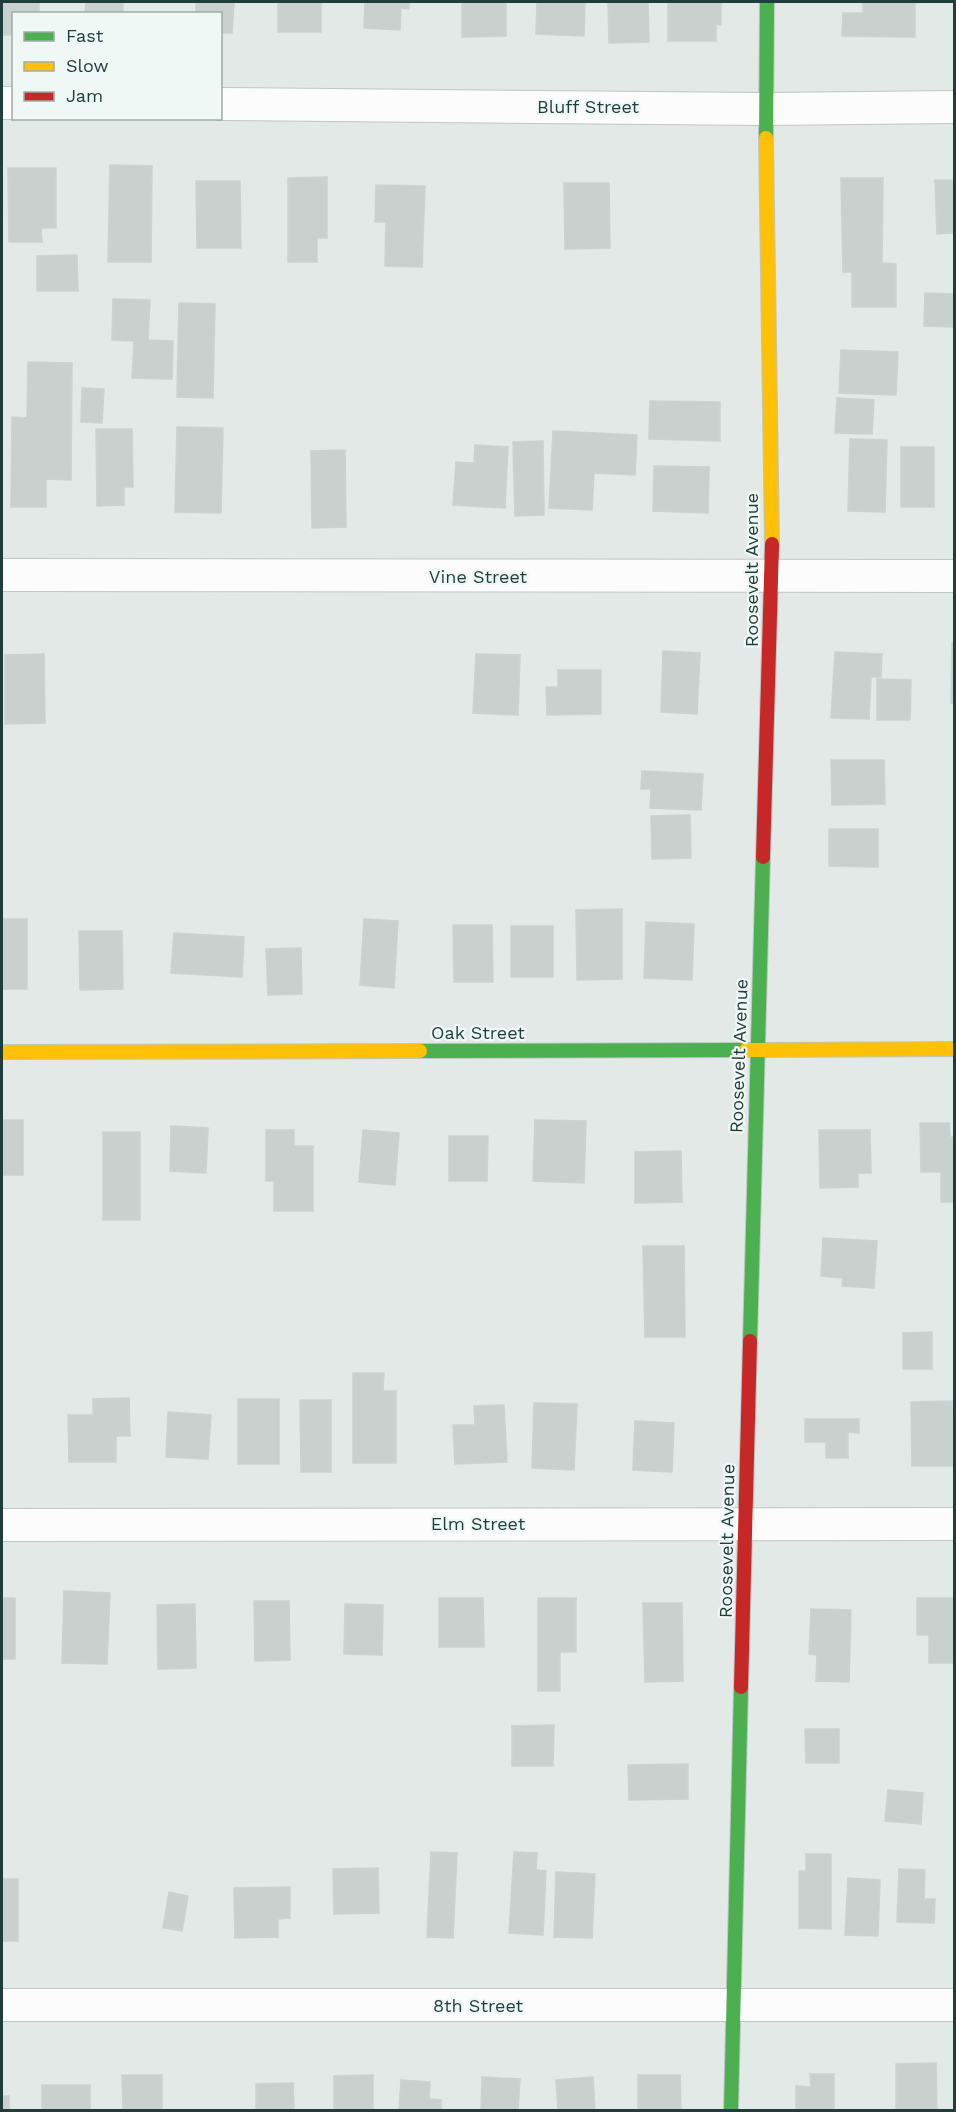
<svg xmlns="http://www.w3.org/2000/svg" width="956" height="2112" font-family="'Work Sans',sans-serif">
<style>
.building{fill:#cad0ce;stroke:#cbd2d0;stroke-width:1.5}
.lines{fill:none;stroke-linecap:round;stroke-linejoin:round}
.street-casing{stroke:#c0c6c4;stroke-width:34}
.fast-casing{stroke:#bec6c4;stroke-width:16}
.slow-casing{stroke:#bec6c4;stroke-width:16}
.jam-casing{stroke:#bec6c4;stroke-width:16}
.street{stroke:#fbfcfb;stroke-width:32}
.fast{stroke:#4caf50;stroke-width:14}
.slow{stroke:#ffc107;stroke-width:14}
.jam{stroke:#c62828;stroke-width:14}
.labels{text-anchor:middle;stroke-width:4.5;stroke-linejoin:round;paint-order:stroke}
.street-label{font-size:18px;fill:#1f3d3a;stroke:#f0f8f6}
</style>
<rect width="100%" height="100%" fill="#e3e9e7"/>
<g class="building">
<polygon points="2,2 39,2 39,14 14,14 14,35 2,35"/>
<polygon points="86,2 123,2 123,14 85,14"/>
<polygon points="196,2 234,2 232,33 220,33 220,14 196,14"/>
<rect x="278" y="2" width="43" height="30"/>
<polygon points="365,2 409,2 409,9 401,8 400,30 364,28"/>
<polygon points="462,2 506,2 506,36 462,37"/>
<polygon points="537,2 585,2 584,36 536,34"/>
<polygon points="608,2 648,2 649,42 609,43"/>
<polygon points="668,2 721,2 721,25 716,24 716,41 668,41"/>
<polygon points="863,2 925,2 915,3 915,37 842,36 843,13 863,13"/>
<polygon points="110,165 152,166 151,262 108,262"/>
<polygon points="8,168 56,168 56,228 41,228 42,242 9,242"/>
<polygon points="327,177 327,238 317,238 317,262 288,262 288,178"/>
<polygon points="841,178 883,178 882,263 896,264 896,307 852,307 852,272 843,272"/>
<polygon points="935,180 954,180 954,233 937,234"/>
<polygon points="196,181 240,181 241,248 197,248"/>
<polygon points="564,183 609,183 610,248 565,249"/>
<polygon points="376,185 425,186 422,267 385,266 386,222 375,222"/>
<polygon points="77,255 78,291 37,291 37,256"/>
<polygon points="925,293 954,294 953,327 924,326"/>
<polygon points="113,299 150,300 148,340 173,341 172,379 132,378 134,341 112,340"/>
<polygon points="179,303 215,304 213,398 177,397"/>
<polygon points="841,350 898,352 896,395 839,393"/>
<polygon points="28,362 72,363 71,480 46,479 46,507 11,507 12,417 27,418"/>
<polygon points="82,388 104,389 102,423 81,422"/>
<polygon points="837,398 874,400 872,434 835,433"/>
<polygon points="650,401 720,402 720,441 649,439"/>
<polygon points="177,427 223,428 221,513 175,512"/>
<polygon points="96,429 132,429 133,487 124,487 124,505 97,506"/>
<polygon points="553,431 637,435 635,475 594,473 592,510 549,508"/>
<polygon points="850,439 887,440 885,512 848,511"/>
<polygon points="543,441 544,515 515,516 513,442"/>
<polygon points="475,445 508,447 505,508 453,505 456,462 474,463"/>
<rect x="901" y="447" width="33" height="60"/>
<polygon points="345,450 346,527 312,528 311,451"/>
<polygon points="654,466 709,467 708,513 653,511"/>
<polygon points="952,642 954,642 954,703 951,703"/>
<polygon points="663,651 700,653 697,714 661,712"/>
<polygon points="835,652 882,654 881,677 871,677 869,719 831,718"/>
<polygon points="44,654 45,723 5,724 5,655"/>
<polygon points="476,654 520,655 518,715 473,713"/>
<polygon points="558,670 601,670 601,714 547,715 546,687 558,687"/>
<polygon points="877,679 911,680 910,720 877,720"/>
<polygon points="831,760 884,760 885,804 832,805"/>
<polygon points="642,771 703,774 701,810 650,808 651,789 641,789"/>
<polygon points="690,815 691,858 652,859 651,816"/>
<polygon points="829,829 878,829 878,867 829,866"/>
<polygon points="622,909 622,979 577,980 576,910"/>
<rect x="2" y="919" width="25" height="70"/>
<polygon points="364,919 398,921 394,988 360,985"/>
<polygon points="646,922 694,924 692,980 644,978"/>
<polygon points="453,925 492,925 493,982 454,982"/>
<rect x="511" y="926" width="42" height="51"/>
<polygon points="79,931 122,931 123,989 80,990"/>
<polygon points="174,933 244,937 242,977 171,973"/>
<polygon points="301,948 302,994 268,995 266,949"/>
<rect x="2" y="1120" width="21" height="55"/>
<polygon points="535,1120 586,1121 584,1183 533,1181"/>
<polygon points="920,1123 949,1123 950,1137 954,1137 954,1202 941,1202 941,1172 921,1172"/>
<polygon points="171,1126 208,1128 206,1173 170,1171"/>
<polygon points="266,1130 294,1130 294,1146 313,1146 313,1211 274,1211 274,1181 266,1181"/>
<polygon points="363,1130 399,1133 395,1185 359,1182"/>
<polygon points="819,1130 870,1130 871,1173 858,1173 858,1187 820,1188"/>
<rect x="103" y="1132" width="37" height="88"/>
<polygon points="449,1136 488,1136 487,1181 449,1181"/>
<polygon points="681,1151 682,1202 635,1203 635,1152"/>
<polygon points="823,1238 877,1241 874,1288 842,1286 843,1278 821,1276"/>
<polygon points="643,1246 684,1246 685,1337 645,1337"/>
<polygon points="932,1332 932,1369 903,1369 903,1333"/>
<polygon points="353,1373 384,1373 383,1391 396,1391 396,1463 353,1463"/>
<polygon points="129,1398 130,1436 116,1436 116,1462 69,1462 68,1415 93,1415 93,1399"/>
<rect x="238" y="1399" width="41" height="65"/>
<polygon points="300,1400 331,1400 331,1472 301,1472"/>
<polygon points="952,1401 953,1466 912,1466 911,1402"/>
<polygon points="534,1403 577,1404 574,1470 532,1468"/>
<polygon points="504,1405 507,1462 455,1464 453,1425 475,1425 474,1406"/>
<polygon points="168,1412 211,1415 208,1459 166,1457"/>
<polygon points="805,1419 859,1419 859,1433 848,1432 848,1458 826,1458 826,1442 805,1442"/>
<polygon points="635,1421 674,1423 672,1472 633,1470"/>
<polygon points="64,1591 110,1593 107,1664 62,1663"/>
<rect x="2" y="1598" width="13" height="61"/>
<polygon points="439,1598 483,1598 484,1647 439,1647"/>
<polygon points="538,1598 576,1598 576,1652 560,1652 560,1691 538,1691"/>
<polygon points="917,1598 954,1598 954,1663 929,1663 929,1635 917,1635"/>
<polygon points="254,1601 289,1601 290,1660 255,1661"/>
<polygon points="643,1603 682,1603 683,1681 645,1682"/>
<polygon points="195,1604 196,1668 158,1669 157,1605"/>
<polygon points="345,1604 383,1605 382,1655 344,1654"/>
<polygon points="811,1609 851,1610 849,1682 816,1681 817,1655 809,1654"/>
<polygon points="554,1725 553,1766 512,1766 512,1726"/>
<polygon points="805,1729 839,1729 839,1763 806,1763"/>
<polygon points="688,1764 688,1799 629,1800 628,1765"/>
<polygon points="888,1790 923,1793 921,1824 885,1821"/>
<polygon points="431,1852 457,1853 453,1938 427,1937"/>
<polygon points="514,1852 537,1853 536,1870 546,1871 543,1935 509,1933"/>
<polygon points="806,1854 831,1854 831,1929 799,1928 799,1871 806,1871"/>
<polygon points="378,1868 379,1913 334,1914 333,1869"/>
<polygon points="899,1869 925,1870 924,1899 935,1899 934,1923 897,1922"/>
<polygon points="556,1872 595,1874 592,1938 554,1937"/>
<polygon points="848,1878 880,1880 878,1936 845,1935"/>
<rect x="2" y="1879" width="16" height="62"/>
<polygon points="290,1887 290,1918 278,1919 278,1937 235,1938 234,1888"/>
<polygon points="169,1892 188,1896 182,1931 163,1928"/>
<polygon points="936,2063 937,2110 896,2110 896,2064"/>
<polygon points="810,2074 834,2074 834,2110 796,2110 796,2086 811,2087"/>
<polygon points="122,2075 162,2075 162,2110 123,2110"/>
<polygon points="373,2075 373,2110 334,2110 334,2076"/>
<polygon points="638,2075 680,2075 681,2110 638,2110"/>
<polygon points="482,2077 520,2079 518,2110 481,2110"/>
<polygon points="593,2077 595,2110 558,2110 556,2080"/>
<polygon points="401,2080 430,2082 429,2099 441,2100 441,2110 399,2110"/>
<polygon points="293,2083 294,2110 256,2110 256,2084"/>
<rect x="42" y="2085" width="48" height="25"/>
<rect x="2" y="2096" width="7" height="14"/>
</g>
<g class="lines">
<g class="street-casing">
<g id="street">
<polyline points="2,103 14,103"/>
<polyline points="220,104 766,109 954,107"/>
<polyline points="2,575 954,576"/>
<polyline points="2,1525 954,1524"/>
<polyline points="2,2005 954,2005"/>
</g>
</g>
<g class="fast-casing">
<g id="fast">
<polyline points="766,138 767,2"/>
<polyline points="420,1051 746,1050"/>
<polyline points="750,1341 763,857"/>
<polyline points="731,2110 741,1687"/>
</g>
</g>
<g class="slow-casing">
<g id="slow">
<polyline points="766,138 772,544"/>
<polyline points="746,1050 954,1049"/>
<polyline points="2,1052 420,1051"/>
</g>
</g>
<g class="jam-casing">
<g id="jam">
<polyline points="763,857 772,544"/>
<polyline points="741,1687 750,1341"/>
</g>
</g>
<use href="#street" class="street"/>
<use href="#fast" class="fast"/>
<use href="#slow" class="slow"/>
<use href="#jam" class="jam"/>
</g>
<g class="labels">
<g class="street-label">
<text x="588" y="113">Bluff Street</text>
<text transform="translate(752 570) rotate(-90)" y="6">Roosevelt Avenue</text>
<text x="478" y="583">Vine Street</text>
<text x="478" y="1039">Oak Street</text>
<text transform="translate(739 1056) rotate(-88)" y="6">Roosevelt Avenue</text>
<text x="478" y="1530">Elm Street</text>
<text transform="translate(727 1541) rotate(-89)" y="6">Roosevelt Avenue</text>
<text x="478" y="2012">8th Street</text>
</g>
</g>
<rect width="956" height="2112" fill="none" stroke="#1f3d3a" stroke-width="6"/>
<rect x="12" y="12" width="210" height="108" fill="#f0f8f6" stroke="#9cadab" stroke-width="1.5"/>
<rect x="24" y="32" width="30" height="9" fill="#4caf50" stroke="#9cadab" stroke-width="1.5"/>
<text x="66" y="42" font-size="18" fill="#1f3d3a">Fast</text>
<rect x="24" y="62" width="30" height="9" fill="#ffc107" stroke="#9cadab" stroke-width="1.5"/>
<text x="66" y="72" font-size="18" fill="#1f3d3a">Slow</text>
<rect x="24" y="92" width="30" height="9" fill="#c62828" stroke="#9cadab" stroke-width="1.5"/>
<text x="66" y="102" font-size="18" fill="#1f3d3a">Jam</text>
</svg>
